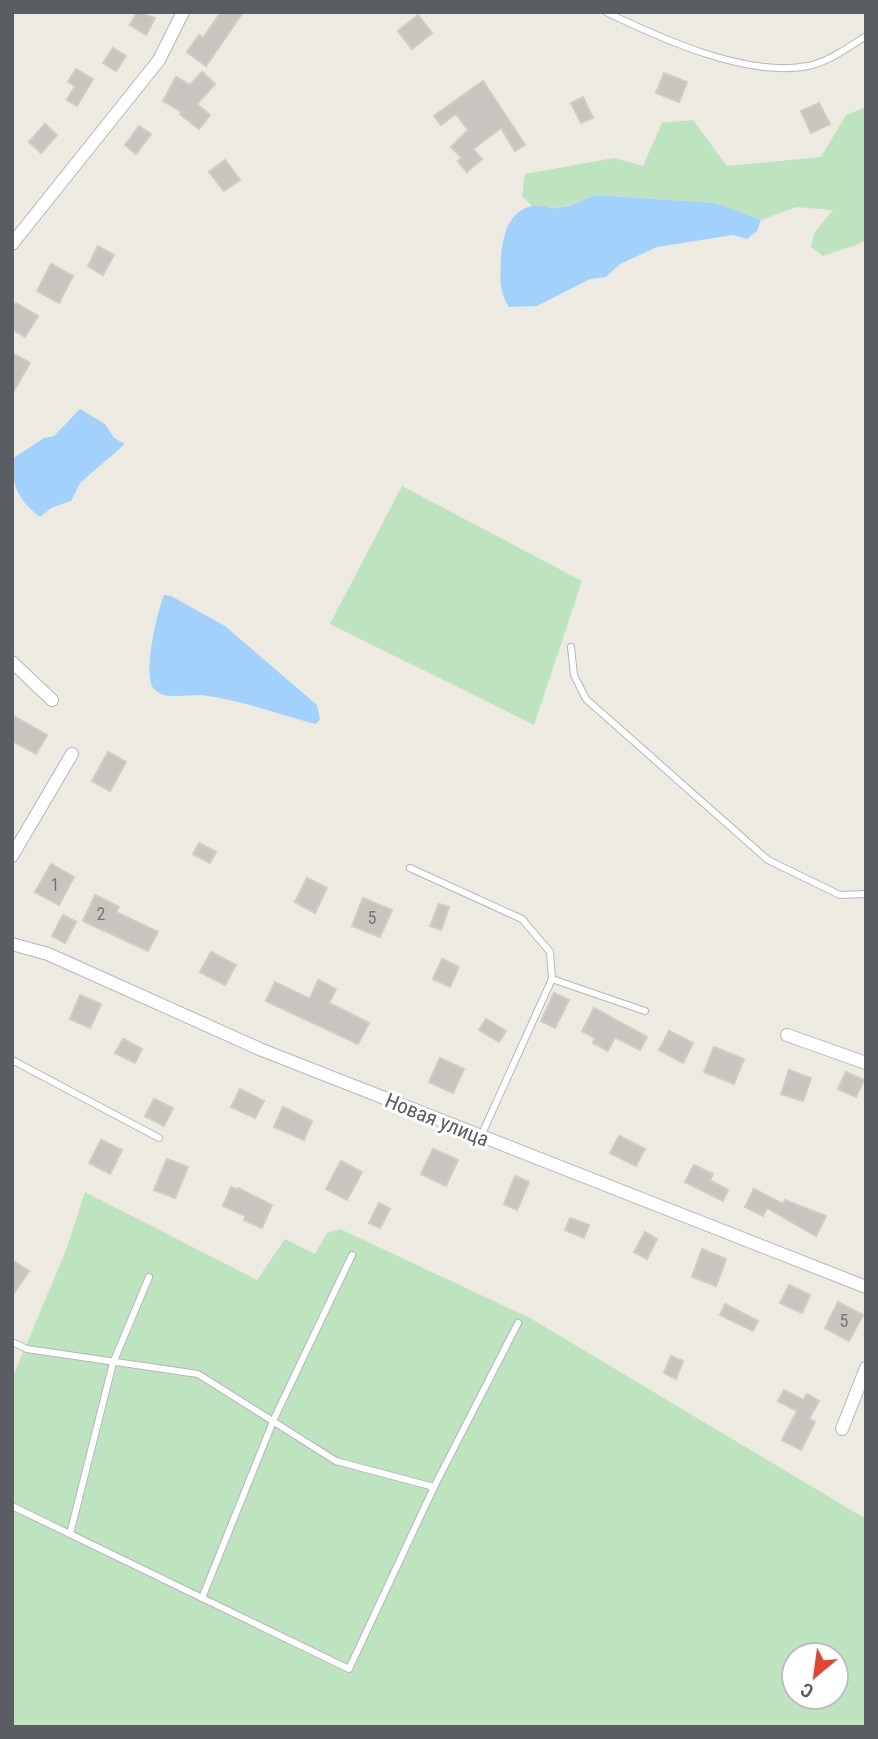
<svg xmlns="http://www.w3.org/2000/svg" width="878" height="1739" font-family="'Roboto Condensed',sans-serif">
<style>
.green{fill:#bee3bf;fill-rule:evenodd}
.water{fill:#a2d2fc}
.building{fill:#c8c4bf;stroke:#d1ccc0;stroke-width:2}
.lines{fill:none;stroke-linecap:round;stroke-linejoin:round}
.service-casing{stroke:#b4b7bc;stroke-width:8}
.minor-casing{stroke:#b4b7bc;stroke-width:14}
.service{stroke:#fff;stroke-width:6}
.minor{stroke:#fff;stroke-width:12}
.labels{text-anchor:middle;stroke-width:6;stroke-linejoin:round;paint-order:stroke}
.number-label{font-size:18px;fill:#767779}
.street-label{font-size:21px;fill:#5a5d62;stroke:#fff}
</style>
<rect width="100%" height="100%" fill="#eceae1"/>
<g class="green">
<path d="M866 107V240C852 248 838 250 823 256L811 247 814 233 833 210 796 207 761 220 716 203 596 195 560 208 532 206 522 196 525 174 614 158 643 166 662 123 693 120 727 166 821 157 846 115Z"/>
<polygon points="402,486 582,581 534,725 330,624"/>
<path d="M85 1192 257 1280 285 1239 315 1254 327 1233 340 1229 530 1318 866 1519V1727H12V1379L66 1250ZM794 1655H836V1697H794Z"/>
</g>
<g class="water">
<path d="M596 195 716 203 761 220 757 231 747 239 733 235 657 247 620 264 606 277 590 279 537 306 509 307C499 292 500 277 501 260 502 239 507 211 532 206 540 204 550 209 559 208 571 206 584 199 596 195Z"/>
<path d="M80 409 105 424 114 438 125 444 80 483 71 501 51 508 40 517C18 500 12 486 12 459L44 438 54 436Z"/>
<path d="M164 595 171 596 225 626 317 705 320 719 316 724C279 715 239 699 201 695 187 694 164 701 154 689 142 676 157 612 164 595Z"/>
</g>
<g class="building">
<polygon points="137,12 155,18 146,35 130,25"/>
<polygon points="221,12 243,12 206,66 187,52 199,35 203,38"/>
<polygon points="418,15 432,33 412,49 398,31"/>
<polygon points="113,48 126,56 116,71 103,63"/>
<polygon points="76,69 93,79 77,106 67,100 75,86 68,82"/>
<polygon points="202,72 215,84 197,104 210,115 199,129 180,114 182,112 163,101 176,77 190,85"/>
<polygon points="664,73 687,82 679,102 656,93"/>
<polygon points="483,81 525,145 515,151 501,128 473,149 482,159 467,172 458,161 462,158 451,147 468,130 456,114 441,125 434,116"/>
<polygon points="583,97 593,118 581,123 571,103"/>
<polygon points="819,103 830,124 811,133 801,111"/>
<polygon points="45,124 57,135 41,153 29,142"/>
<polygon points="139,126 151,134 136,154 125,145"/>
<polygon points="225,160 240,180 224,191 209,172"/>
<polygon points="98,246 114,255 103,275 88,266"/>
<polygon points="51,264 73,276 59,303 37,291"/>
<polygon points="16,303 38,316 25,337 12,329 12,309"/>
<polygon points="12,353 30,363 12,394"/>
<polygon points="12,715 47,735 36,754 12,741"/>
<polygon points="108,752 126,762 110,791 92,781"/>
<polygon points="199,843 216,852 210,863 193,854"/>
<polygon points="51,864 74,877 59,905 35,892"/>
<polygon points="307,878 327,888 315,913 295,902"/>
<polygon points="95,895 119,907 116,912 158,932 148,951 83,921"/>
<polygon points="363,898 392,910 380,937 352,926"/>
<polygon points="439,904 449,907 441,930 430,926"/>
<polygon points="63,915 76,922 65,943 52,936"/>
<polygon points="211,952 236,965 225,985 200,972"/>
<polygon points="442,959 459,967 450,987 433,979"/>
<polygon points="318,980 336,989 329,1003 369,1023 358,1044 266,1001 275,982 310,999"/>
<polygon points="554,993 569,1000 555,1028 541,1021"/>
<polygon points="80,995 101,1004 90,1028 70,1019"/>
<polygon points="594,1008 647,1037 640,1050 615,1037 608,1051 593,1043 595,1038 582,1031"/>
<polygon points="486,1019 506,1031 499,1042 479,1030"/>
<polygon points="669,1031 693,1043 683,1063 659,1050"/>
<polygon points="123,1039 142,1049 135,1063 115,1053"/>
<polygon points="714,1047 744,1059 734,1084 704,1072"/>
<polygon points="440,1058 464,1069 453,1093 429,1082"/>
<polygon points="789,1070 811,1078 803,1101 781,1094"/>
<polygon points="846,1072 864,1080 856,1097 838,1089"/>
<polygon points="240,1089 264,1101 255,1118 231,1107"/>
<polygon points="154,1099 173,1108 164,1126 145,1116"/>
<polygon points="283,1107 312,1121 304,1140 274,1127"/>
<polygon points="619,1136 645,1149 636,1166 610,1153"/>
<polygon points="101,1140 122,1150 110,1174 89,1163"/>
<polygon points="433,1149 458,1160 446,1186 421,1174"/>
<polygon points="167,1159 188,1167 175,1198 154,1190"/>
<polygon points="341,1161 362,1172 347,1200 326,1189"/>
<polygon points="694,1165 713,1174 710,1180 728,1190 723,1201 685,1182"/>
<polygon points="515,1176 529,1182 517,1210 504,1204"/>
<polygon points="231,1187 237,1190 238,1188 272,1205 262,1228 244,1220 246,1216 223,1206"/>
<polygon points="754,1189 783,1204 785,1200 826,1216 816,1236 767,1208 763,1216 745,1207"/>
<polygon points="379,1203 390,1209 380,1228 369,1223"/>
<polygon points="570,1218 589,1225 584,1238 565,1230"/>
<polygon points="645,1232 657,1239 647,1259 634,1252"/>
<polygon points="702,1249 726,1259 716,1286 692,1277"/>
<polygon points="12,1260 29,1271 12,1296"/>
<polygon points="789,1285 810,1295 802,1313 780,1303"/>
<polygon points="838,1302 863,1315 849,1341 825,1328"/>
<polygon points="725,1304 758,1321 753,1331 720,1315"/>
<polygon points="671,1356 683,1361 676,1379 664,1373"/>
<polygon points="784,1390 803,1400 807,1394 819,1401 809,1419 815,1422 801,1450 782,1440 797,1411 778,1401"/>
</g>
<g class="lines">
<g class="service-casing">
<g id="service">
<path d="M606 12C660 38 747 78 808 66 828 62 849 47 866 36"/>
<polyline points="571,647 574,675 586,699 768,860 840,895 866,894"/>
<polyline points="410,868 522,919 550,952 552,979 481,1136"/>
<polyline points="552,979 645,1011"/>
<polyline points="12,1060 159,1138"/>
<polyline points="12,1342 27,1349 198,1374 336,1461 434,1487 349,1669 12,1506"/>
<polyline points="434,1487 518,1323"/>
<polyline points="70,1534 113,1363 149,1277"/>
<polyline points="202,1598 274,1419 352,1255"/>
</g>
</g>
<g class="minor-casing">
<g id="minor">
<polyline points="12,244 159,60 183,12"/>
<polyline points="12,662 52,700"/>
<polyline points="12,856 72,754"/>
<polyline points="12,944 48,954 262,1050 866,1287"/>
<polyline points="787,1035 866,1063"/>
<polyline points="842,1429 866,1368"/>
</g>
</g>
<use href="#service" class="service"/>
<use href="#minor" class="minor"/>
</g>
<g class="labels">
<g class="number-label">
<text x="55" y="891">1</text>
<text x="101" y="920">2</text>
<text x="372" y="924">5</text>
<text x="844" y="1327">5</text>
</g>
<g class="street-label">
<text transform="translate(437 1120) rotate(22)" y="7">Новая улица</text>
</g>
</g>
<rect width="878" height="1739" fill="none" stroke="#5a5d62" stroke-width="28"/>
<g transform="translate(815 1676) rotate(209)"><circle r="33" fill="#ffffff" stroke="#bdbec0" stroke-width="2"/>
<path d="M0-5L12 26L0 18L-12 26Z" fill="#e34431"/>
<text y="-10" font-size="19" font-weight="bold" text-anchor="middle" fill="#5a5d62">С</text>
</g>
</svg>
